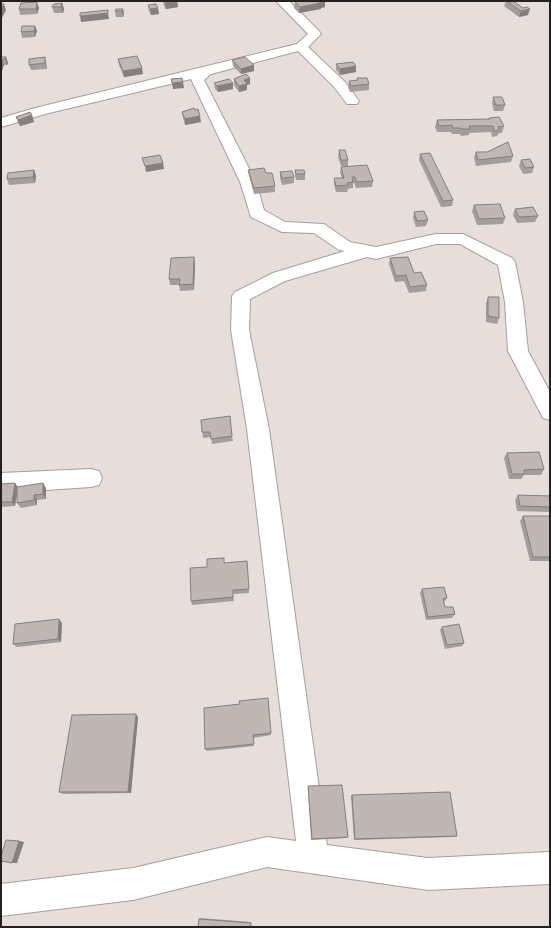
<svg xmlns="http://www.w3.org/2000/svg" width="551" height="928" font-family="'Golos Text',sans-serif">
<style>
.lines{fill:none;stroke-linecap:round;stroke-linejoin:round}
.minor-casing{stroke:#a89e9c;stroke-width:2}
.minor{fill:#fff;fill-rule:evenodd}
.wall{fill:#a59d9b}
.shaded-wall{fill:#867f7e}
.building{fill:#c0b6b4;stroke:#867f7e}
</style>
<rect width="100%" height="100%" fill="#e7dddb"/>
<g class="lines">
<g class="minor-casing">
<g id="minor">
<polygon points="276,1 289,1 319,31 321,34 308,47 345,82 359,101 357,104 347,104 335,88 298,51 211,74 204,80 256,182 264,210 285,222 324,224 350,242 376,247 436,234 463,234 512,258 515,262 523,302 528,351 550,392 550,420 543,418 508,351 505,302 498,265 460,244 436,244 376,259 367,257 285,281 250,299 249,330 269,429 327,845 428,858 550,852 550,884 428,890 267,867 133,900 1,916 1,884 133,868 267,837 296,841 247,429 231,330 232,296 235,292 273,273 345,251 339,250 314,233 282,232 251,217 240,182 191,79 45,114 1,127 1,118 35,108 297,44 308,34"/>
<polygon points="91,469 99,471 102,478 99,485 91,487 1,493 1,473"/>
</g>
</g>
<use href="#minor" class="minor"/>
</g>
<g class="wall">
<polygon points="163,1 177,1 178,7 166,9 164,6"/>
<polygon points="506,1 513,1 523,8 528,15 519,17 504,6"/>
<polygon points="295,2 325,7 321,8 321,9 299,13 294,8"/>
<polygon points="62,3 64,9 63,13 54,13 52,7"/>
<polygon points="148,5 159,14 151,15 149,11"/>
<polygon points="39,8 37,14 20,15 19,9"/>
<polygon points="123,9 124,14 123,17 116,17 115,11"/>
<polygon points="35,26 37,31 35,37 22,38 21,32"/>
<polygon points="1,57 6,57 8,63 7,65 4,65 2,71"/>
<polygon points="118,59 143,74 124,77 119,65"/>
<polygon points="232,60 254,65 254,71 241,74 233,66"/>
<polygon points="46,63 47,69 31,70 29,65"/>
<polygon points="336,64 356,72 340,75 336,70"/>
<polygon points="357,78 369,84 369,90 350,92 348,87 349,81 357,81"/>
<polygon points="234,79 250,84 247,85 247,90 239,92 234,85"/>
<polygon points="214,83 233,83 233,89 218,92 215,89"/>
<polygon points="493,97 505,105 503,111 494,111 492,103"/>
<polygon points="195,110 201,122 185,125 183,118 182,112"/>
<polygon points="32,115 34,122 20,126 18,123 16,117"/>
<polygon points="489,118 504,126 502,133 499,133 497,136 492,137 491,132 469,133 469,135 461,136 460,134 452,134 451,132 437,132 435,127 437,120 488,119"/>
<polygon points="339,150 348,160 348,166 341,166 338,157"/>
<polygon points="476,152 513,156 511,162 476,166 474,158"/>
<polygon points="420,154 453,200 452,206 441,207 419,160"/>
<polygon points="521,160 534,167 532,173 523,174 519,166"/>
<polygon points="341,167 373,181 372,187 356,188 354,183 353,183 353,188 348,189 347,192 336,192 334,184 334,178 342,178 340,173"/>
<polygon points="34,170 36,176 35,183 9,185 7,179"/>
<polygon points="248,170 266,173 275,186 275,192 254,194 249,176"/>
<polygon points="295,170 305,174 305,180 296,180 295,176"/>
<polygon points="280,172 294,177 294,183 282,185 280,178"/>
<polygon points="474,205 505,218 503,224 477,225 472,211"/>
<polygon points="515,209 538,216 535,222 517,223 513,215"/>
<polygon points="414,212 428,220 426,226 416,227 413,218"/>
<polygon points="390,258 414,273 427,285 426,291 409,293 404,281 395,282 389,264"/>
<polygon points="195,263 194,290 180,291 179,285 170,285 169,279"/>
<polygon points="488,297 499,318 497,324 486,322 486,303"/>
<polygon points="201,420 232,436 233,441 212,444 211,437 203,438"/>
<polygon points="507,453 544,469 541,475 524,475 521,479 509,479 504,458"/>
<polygon points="15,483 18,487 46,488 46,499 37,500 37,505 21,508 17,503 17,494 15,506 1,507 1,484"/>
<polygon points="518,495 550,496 550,512 517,511 515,500"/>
<polygon points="523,516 550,516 550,561 530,561 520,521"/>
<polygon points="247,561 249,593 233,594 234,601 192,605 191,601 207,567 224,563"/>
<polygon points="422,589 447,598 444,602 445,607 455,614 452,618 426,620 420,593"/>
<polygon points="62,623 61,642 17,647 13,644"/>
<polygon points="442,627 464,643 462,646 445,649 440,630"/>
<polygon points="240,704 271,733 271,735 253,738 254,746 207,751 205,749"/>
<polygon points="138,717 131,793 63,794 59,792"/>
<polygon points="308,786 348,837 346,838 311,840 308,788"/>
<polygon points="352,795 457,836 454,837 354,840 351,796"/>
<polygon points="200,918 251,922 251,927 199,919"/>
</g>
<g class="shaded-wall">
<polygon points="177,1 178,7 166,9 165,3"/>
<polygon points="325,1 325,7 321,8 321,9 299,13 300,7"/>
<polygon points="37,2 39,8 37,14 36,9"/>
<polygon points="62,3 64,9 63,13 61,7"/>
<polygon points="4,4 6,10 1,20 1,10"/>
<polygon points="158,8 159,14 151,15 150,9"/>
<polygon points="123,9 124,14 123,17 122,11"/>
<polygon points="530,9 528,15 519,17 521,11"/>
<polygon points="108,13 109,19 81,22 80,16"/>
<polygon points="35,26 37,31 35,37 34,31"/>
<polygon points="6,57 8,63 7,65 5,59"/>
<polygon points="45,57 47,69 45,63"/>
<polygon points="2,60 4,65 2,71 1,72 1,63"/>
<polygon points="254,65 254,71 241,74 241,69"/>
<polygon points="356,66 356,72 340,75 340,69"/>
<polygon points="142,68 143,74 124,77 123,71"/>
<polygon points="250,78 250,84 247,85 247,90 239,92 239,86 244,80"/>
<polygon points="183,82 184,88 173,89 172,83"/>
<polygon points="233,83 233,89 218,92 217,86"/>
<polygon points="32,115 34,122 20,126 18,120"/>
<polygon points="200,116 201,122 185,125 185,119"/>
<polygon points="163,163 164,169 146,172 145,166"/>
<polygon points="34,170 36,176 35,183 33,177"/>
<polygon points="194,257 195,263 194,290 193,284"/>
<polygon points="15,483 18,488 15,506 12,502"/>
<polygon points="43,483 46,488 46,499 43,494"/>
<polygon points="34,495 37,500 37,505 34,500"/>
<polygon points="59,619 62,623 61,642 58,639"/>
<polygon points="136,714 138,717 131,793 128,792"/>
<polygon points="19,841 24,842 17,863 12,863"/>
</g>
<g class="building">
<polygon points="164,1 177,1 165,3"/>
<polygon points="300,1 325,1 319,2 321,3 300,7 295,2"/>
<polygon points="507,1 513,1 523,8 527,7 530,9 521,11"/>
<polygon points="37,2 36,9 19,9 21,3"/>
<polygon points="62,3 61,7 52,7 54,4"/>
<polygon points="1,4 4,4 1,10"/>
<polygon points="156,4 158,8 150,9 148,5"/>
<polygon points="116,9 123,9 122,11 115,11"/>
<polygon points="108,10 108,13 91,15 80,16 80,13"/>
<polygon points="22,26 35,26 34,31 21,32"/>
<polygon points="137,56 142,68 123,71 118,59"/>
<polygon points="1,57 6,57 5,59 2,60 1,63"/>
<polygon points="45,57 45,63 29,65 29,59"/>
<polygon points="245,57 254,65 241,69 232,60"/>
<polygon points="353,62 356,66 340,69 336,64"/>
<polygon points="246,74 250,78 244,80 247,84 239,86 234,79"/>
<polygon points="182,78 183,82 172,83 171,79"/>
<polygon points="357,78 367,78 369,84 351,86 349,81 358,80"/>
<polygon points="229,79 233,83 217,86 214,83"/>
<polygon points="493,97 502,97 505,105 496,105"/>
<polygon points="194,108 195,110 198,109 200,116 185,119 182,112"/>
<polygon points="30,112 32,115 18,120 16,117"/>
<polygon points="499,117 504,126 498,127 499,130 494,131 493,126 469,126 470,129 462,129 461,128 453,128 452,125 439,126 437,120 490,119 489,118"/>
<polygon points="508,142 513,156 478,160 476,152 487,152"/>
<polygon points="339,150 345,150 348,160 341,160"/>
<polygon points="430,153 453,200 443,201 420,154"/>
<polygon points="160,155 163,163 145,166 142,158"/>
<polygon points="530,159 534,167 525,168 521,160"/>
<polygon points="367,165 373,181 357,182 355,177 352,177 353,182 347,183 348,185 336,186 334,178 344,178 341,167"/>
<polygon points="264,168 266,173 272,173 275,186 254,188 248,170"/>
<polygon points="34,170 33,177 7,179 8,173"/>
<polygon points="295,170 304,170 305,174 296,174"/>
<polygon points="292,171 294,177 282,178 280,172"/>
<polygon points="500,204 505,218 479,219 474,205"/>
<polygon points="533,207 538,216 519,217 515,209"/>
<polygon points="424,211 428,220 417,221 414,212"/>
<polygon points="194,257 193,284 179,285 180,279 169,279 171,258"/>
<polygon points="408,257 414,273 421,272 427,285 410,287 406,275 396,276 390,258"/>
<polygon points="488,297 499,297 499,318 488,316"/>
<polygon points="230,416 232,436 211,439 210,432 202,432 201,420"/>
<polygon points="539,452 544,469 524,470 524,474 512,474 507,453"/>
<polygon points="15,483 12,502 1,502 1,484"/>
<polygon points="43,483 43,494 34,495 34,500 17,503 17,487"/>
<polygon points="518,495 550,496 550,507 520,506"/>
<polygon points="523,516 550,516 550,557 533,557"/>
<polygon points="224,558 224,563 247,561 249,589 233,590 233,597 191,601 190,568 207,567 207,559"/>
<polygon points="444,587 447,598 443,599 445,607 453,607 455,614 428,617 422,589"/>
<polygon points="59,619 58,639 13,644 15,624"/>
<polygon points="459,624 464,643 447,645 442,627"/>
<polygon points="268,698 271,733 253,735 254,744 205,749 204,708 240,704 239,701"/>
<polygon points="136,714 128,792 59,792 72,715"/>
<polygon points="342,785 348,837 312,839 308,786"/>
<polygon points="450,792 457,836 355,839 352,795"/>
<polygon points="6,840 19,841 12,863 1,861 1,856"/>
<polygon points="199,919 251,923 251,927 198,927"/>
</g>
<rect width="551" height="928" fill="none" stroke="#252120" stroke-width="4"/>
</svg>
